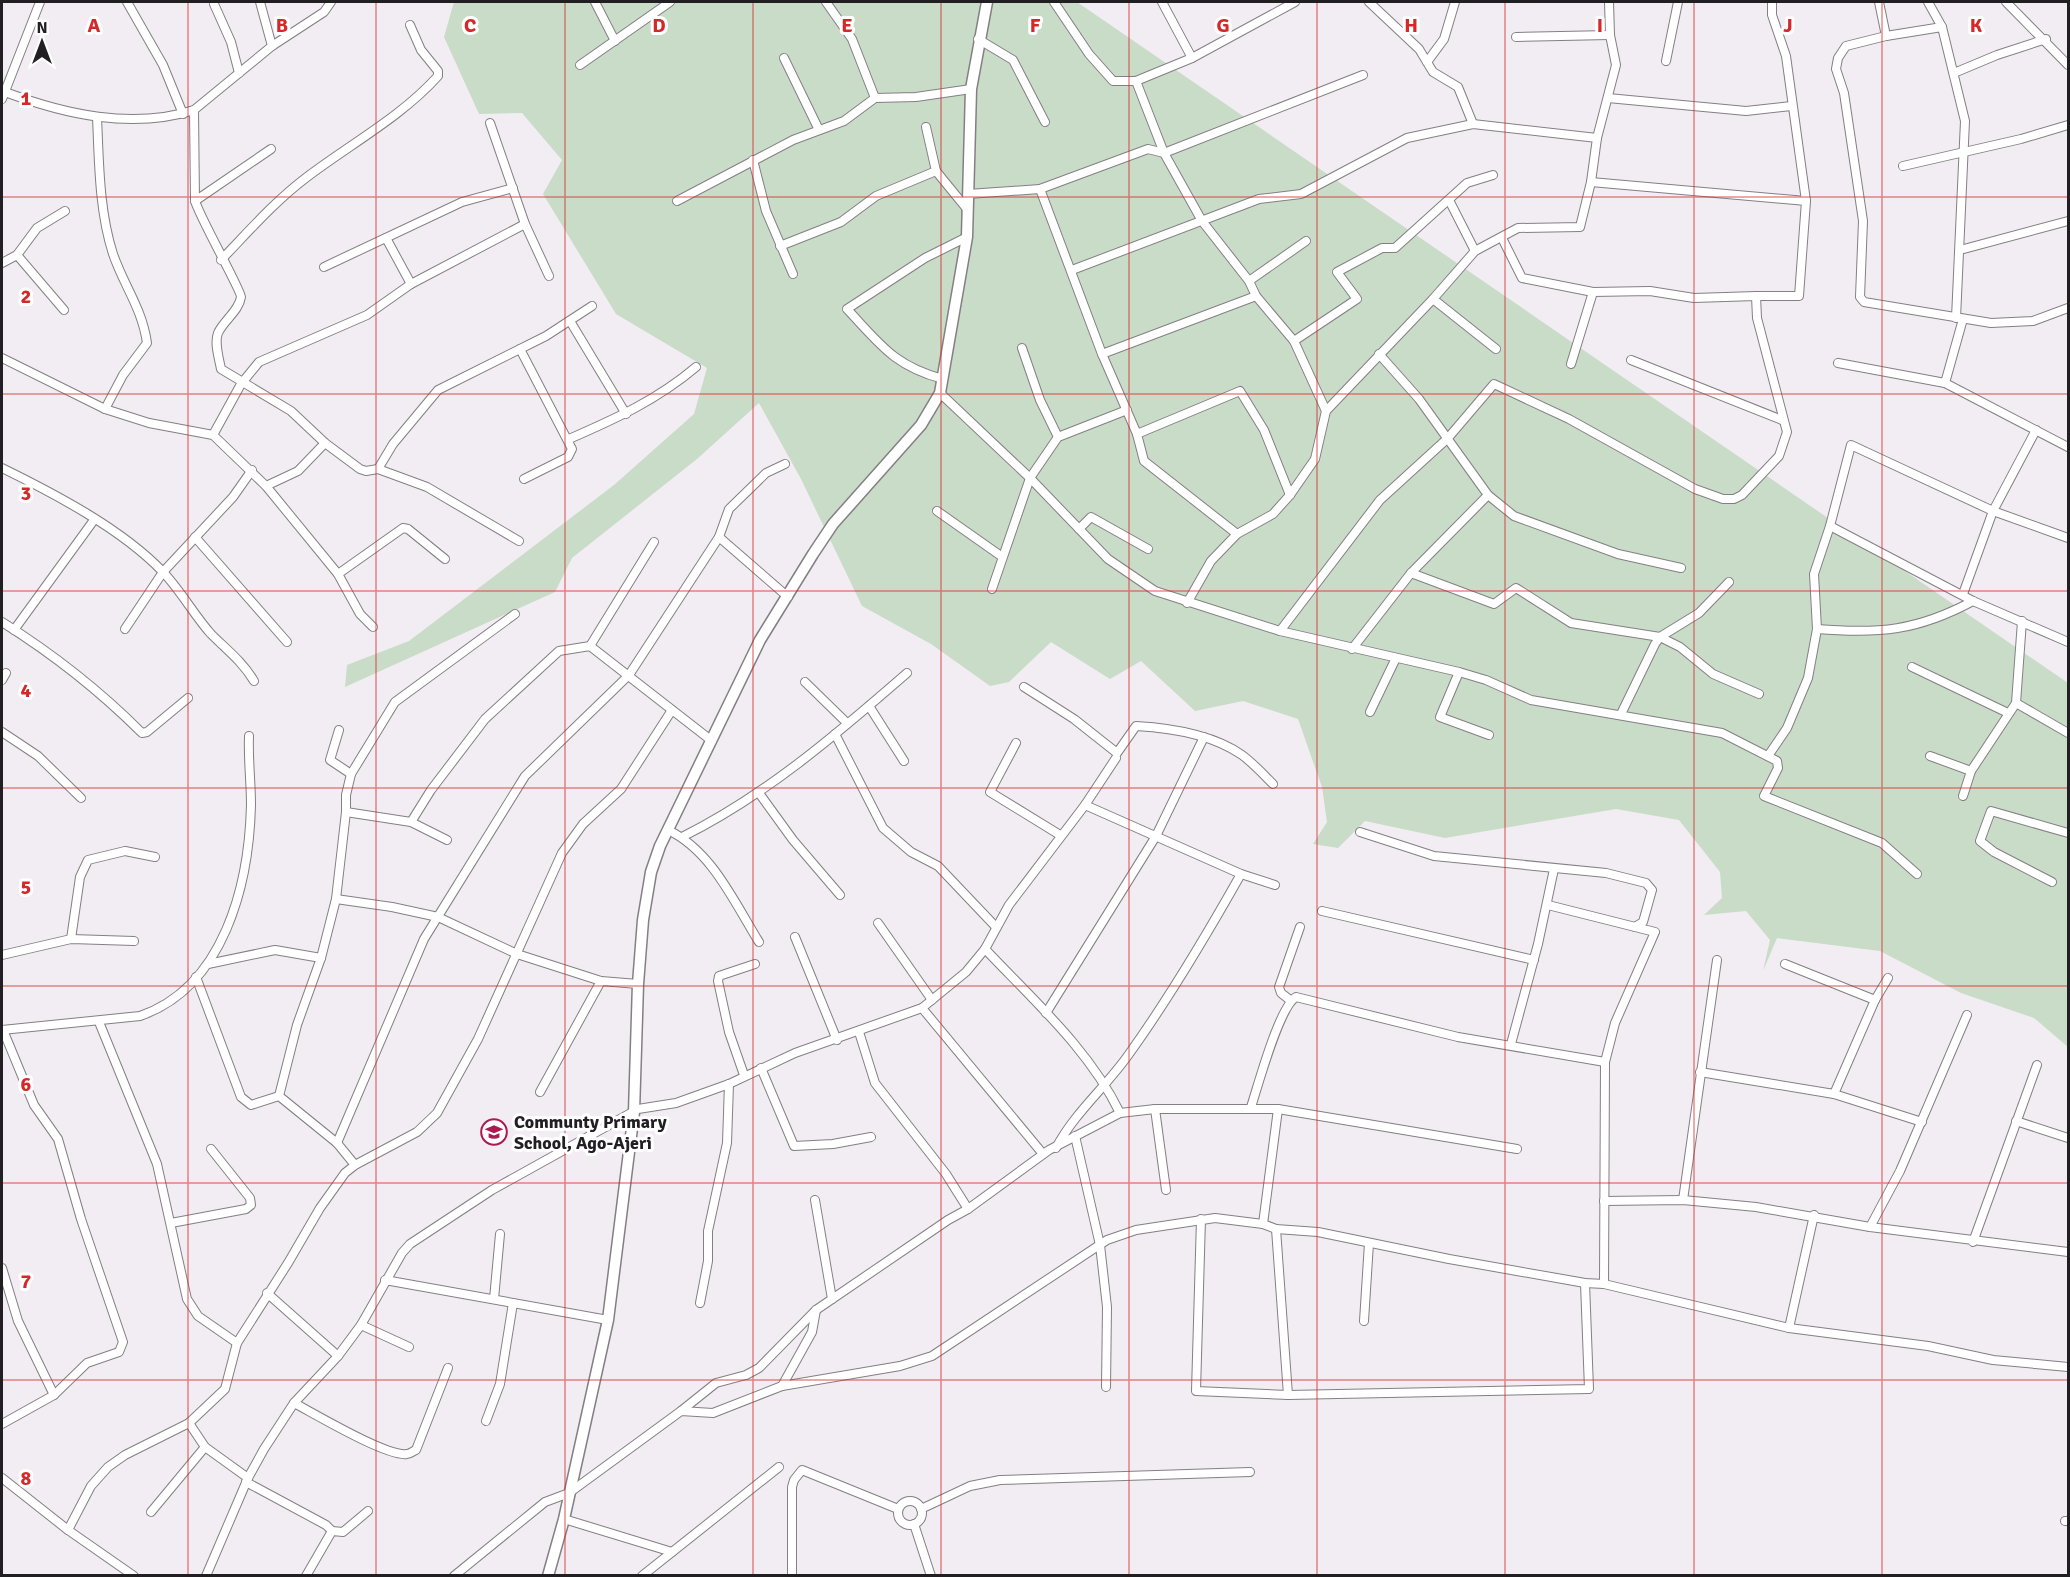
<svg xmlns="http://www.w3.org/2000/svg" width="2070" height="1577" font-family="Signika,sans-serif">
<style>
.green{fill:#c8dcc7}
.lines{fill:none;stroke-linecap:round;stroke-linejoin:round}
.minor-casing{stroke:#847f84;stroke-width:10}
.major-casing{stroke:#847f84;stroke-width:13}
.minor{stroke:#fff;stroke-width:8}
.major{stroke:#fff;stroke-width:10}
.grid{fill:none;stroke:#d62828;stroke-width:1.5;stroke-opacity:0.55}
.labels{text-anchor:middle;stroke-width:6;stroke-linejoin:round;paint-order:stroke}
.poi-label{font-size:18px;font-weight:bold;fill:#211f21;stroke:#fff;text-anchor:start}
.grid-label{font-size:20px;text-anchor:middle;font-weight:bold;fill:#d62828;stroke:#fff;stroke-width:6;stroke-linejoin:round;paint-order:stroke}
</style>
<rect width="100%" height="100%" fill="#f2edf2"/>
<polygon class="green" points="454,2 1077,2 2068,683 2068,1047 2034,1018 1961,993 1880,951 1777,938 1763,971 1770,940 1746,911 1704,915 1722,898 1720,872 1679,820 1616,809 1445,838 1365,821 1338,848 1313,844 1327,822 1322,787 1298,719 1243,701 1195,711 1141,661 1110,679 1051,642 1009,682 990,686 931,644 862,606 801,479 759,403 697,459 572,558 555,592 345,687 347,665 409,641 614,485 694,414 707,368 616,314 543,194 562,160 522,113 479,114 444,37"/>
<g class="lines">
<g class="minor-casing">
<g id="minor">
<polyline points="127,2 163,65 183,114"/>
<polyline points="260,2 272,46"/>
<polyline points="595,2 615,41"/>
<polyline points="1054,2 1089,54 1113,81 1136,81"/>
<polyline points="1162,2 1192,58"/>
<polyline points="1295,2 1192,58 1136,81 1164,153 1202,221 1249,281 1256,296 1294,341 1326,411"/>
<polyline points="1369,2 1419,49 1433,72 1458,87 1473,124"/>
<polyline points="1879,2 1886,36"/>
<polyline points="1928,2 1942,27 1965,121 1956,318"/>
<polyline points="2006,2 2068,65"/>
<polyline points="214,4 231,42 239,73"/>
<polyline points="1942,27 1886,36 1846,46 1838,58 1836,69 1844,93 1863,221 1860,297 1864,302 1991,323 2033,321 2068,308"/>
<polyline points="1516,37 1610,35"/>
<polyline points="978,39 1013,60 1045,122"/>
<polyline points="784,58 819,130"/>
<polyline points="1666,61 1678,2"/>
<polyline points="1427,62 1444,39 1455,2"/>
<polyline points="580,65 670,2"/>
<polyline points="1954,73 1997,55 2046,39"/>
<path d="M5 92C64 114 132 130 194 110L272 46 324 12 331 2"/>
<polyline points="875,98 916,97 971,89"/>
<polyline points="1608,98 1746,111 1791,106"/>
<polyline points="2,99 40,2"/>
<path d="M194 110 195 201C201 220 241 290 241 297 239 311 224 320 218 333 214 343 219 358 221 369L291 411 325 443 360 469 366 471 378 469 427 487 519 541"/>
<path d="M97 117C99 161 99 211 113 254 124 286 142 308 147 343L123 375 105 409"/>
<polyline points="490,123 525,224 549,276"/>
<polyline points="926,127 936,171 967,209"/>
<polyline points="753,160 766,211 793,274"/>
<polyline points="1903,166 2021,139 2068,125"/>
<polyline points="1591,182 1806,201"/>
<polyline points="1040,189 1102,354 1137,434 1240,391 1264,430 1290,495"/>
<polyline points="968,194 1040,189 1148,149 1164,153 1363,75"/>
<polyline points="1449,200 1475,251"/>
<polyline points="195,201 271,149"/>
<polyline points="677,201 793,140 844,121 875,98 852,39 826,2"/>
<polyline points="386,238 411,284"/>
<polyline points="780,246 841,222 876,196 936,171"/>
<polyline points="1960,250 2068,221"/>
<polyline points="17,255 64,310"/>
<path d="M221 260C249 231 275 201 307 177 352 143 401 117 438 76V71L421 50 410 25"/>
<polyline points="2,263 17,255 37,228 65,211"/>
<polyline points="324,267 462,202 513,188"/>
<polyline points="1072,270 1259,199 1301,194 1407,138 1473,124 1597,138"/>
<polyline points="1249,281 1306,241"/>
<polyline points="1756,296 1799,296 1806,201 1786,56 1772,15 1772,2"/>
<polyline points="1433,299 1496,349"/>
<polyline points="570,321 626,414"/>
<polyline points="1294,341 1357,299 1337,272 1382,248 1395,248 1467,183 1493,175"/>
<polyline points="1022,348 1040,400 1058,437"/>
<polyline points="520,349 572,449 568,457 524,479"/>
<polyline points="1102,354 1256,296"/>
<polyline points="1379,354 1419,399 1488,495 1514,516 1618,554 1681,568"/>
<polyline points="2,358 105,409 149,423 213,435 266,486 338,574 360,614 373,627"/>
<polyline points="1631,360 1782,420"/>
<polyline points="1838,363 1945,383 2068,447"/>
<polyline points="1571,364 1593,292"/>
<path d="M943 379C894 366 880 344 847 309L925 258 967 237"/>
<polyline points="1945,383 1963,319"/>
<polyline points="940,393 1030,478 1108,559 1155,591 1280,631 1459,672 1486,680 1531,700 1722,733 1777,761 1778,768 1764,796 1882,843 1917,874"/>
<polyline points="1137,434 1144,461 1237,534"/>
<polyline points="213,435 241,384 259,362 367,315 411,284 525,224"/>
<path d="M569 439C615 419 657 400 696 367"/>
<path d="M2 468C55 494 122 529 163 572 181 591 194 615 211 634 227 650 242 661 254 681"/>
<polyline points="378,469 393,444 438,390 546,336 592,306"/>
<polyline points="266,486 298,471 325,443"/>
<polyline points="937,511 1001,556"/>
<polyline points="1830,526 1973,601 2068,642"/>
<polyline points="1079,529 1091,517 1148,549"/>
<polyline points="195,537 287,642"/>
<polyline points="719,537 788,597"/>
<polyline points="1411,573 1494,604 1516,588 1571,623 1660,637 1680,647 1713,674 1759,694"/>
<polyline points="338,574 403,528 408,529 445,559"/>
<polyline points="992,589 1030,478 1058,437 1127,410"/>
<polyline points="1963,594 1993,511 2036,430"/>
<polyline points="1187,603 1211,561 1237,534 1273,514 1290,495 1315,459 1326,411 1433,299 1475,251 1518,228 1580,227 1591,182 1597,138 1616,65 1610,35 1609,2"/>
<path d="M2 622C53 654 99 690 142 733L147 732 188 698"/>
<polyline points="125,629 163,572 233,497 252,470"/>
<path d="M1817 629C1879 634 1917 631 1973 601"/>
<polyline points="14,630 94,520"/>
<polyline points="1280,631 1380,500 1448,438 1494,384 1569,419 1695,489 1723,499 1734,499 1742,495 1779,456 1787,432 1757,318 1756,296 1694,298 1650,291 1593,292 1522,278 1502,238"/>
<polyline points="590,646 654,542"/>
<polyline points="1352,649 1411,573 1488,495"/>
<polyline points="1912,667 2008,713"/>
<polyline points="1459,672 1440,717 1489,735"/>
<polyline points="2,680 6,673"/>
<polyline points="805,682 847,723"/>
<path d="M1024 687 1074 719 1117 753 1136 726C1172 728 1212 734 1242 755 1253 763 1263 774 1273 784"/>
<polyline points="2016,703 2068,733"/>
<polyline points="869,706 904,761"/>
<polyline points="1370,712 1396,658"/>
<polyline points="1621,714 1655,644 1660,637 1699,613 1729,582"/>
<polyline points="339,730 330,760 351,774"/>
<polyline points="2,732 38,756 81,798"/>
<polyline points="835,734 883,828 911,852 938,866 996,927"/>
<polyline points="1016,743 990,792 1060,835"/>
<polyline points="1768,756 1787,728 1808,678 1817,629 1814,574 1830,526 1851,445 1993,511 2068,538"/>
<polyline points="1930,756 1971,771"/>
<polyline points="759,793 793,840 840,895"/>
<polyline points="1963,796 1971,771 2016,703 2022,621"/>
<polyline points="1085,805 1241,874 1275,885"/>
<polyline points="346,812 411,822 447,840"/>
<polyline points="411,822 431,790 485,719 559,651 590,646 712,741"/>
<path d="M668 830C712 851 734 902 759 942"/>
<polyline points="1360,832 1434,856 1606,873 1646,883 1652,890 1643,922 1635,927"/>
<path d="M682 837C765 796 837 734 907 673"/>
<polyline points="2052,882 1994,852 1980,841 1991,811 2068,833"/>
<polyline points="336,899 392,907 438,917 517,954 601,981 638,984"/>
<polyline points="1548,905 1655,932 1615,1023 1605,1062 1604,1284"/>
<polyline points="1322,911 1534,960"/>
<polyline points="878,923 932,1000"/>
<polyline points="795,937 837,1040"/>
<polyline points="71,939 80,877 88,860 125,851 155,857"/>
<path d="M985 949C1033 1000 1089 1049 1120 1113"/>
<polyline points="2,955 71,939 134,941"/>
<polyline points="208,964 275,950 321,958"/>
<polyline points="1785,964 1875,1000"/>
<polyline points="196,977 241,1097 251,1105 279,1096 337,1143 355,1165"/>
<polyline points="1290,1000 1281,993 1279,987 1300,927"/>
<polyline points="922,1008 1043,1154"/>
<polyline points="1046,1013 1156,836 1204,737"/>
<polyline points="99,1022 157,1164 187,1299 198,1316 237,1343"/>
<path d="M2 1030 140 1016C224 987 249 885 251 805 251 782 248 759 249 736"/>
<polyline points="859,1032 875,1083 946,1174 968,1209"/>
<polyline points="1511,1044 1538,944 1554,869"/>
<polyline points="761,1068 794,1146 833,1144 871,1137"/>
<polyline points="1700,1072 1834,1094 1922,1122"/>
<polyline points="744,1075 729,1032 718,981 719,976 755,964"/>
<polyline points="540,1092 601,981"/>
<polyline points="1834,1094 1875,1000 1888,978"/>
<polyline points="279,1096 297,1025 321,958 336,899 346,812 346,795 351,774 395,702 515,614"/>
<path d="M1251 1107C1258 1086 1279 1007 1296 997L1458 1037 1605 1062"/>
<polyline points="1155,1109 1166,1190"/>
<polyline points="2016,1121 2068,1138"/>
<polyline points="1075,1136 1100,1245 1107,1307 1106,1387"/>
<polyline points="337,1143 424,939 525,776 629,675 719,537 729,509 766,473 785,464"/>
<path d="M1056 1148C1075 1112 1106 1087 1129 1054 1170 997 1206 936 1241 874"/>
<polyline points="815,1200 832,1299"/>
<polyline points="1683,1200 1717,960"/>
<polyline points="1604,1201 1683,1200 1756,1207 1870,1227 2068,1252"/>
<polyline points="1201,1219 1196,1391 1288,1395 1589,1389 1585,1283"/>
<polyline points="171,1223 246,1209 251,1205 250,1198 211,1149"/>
<polyline points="1263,1224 1278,1109"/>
<polyline points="1870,1227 1900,1171 1967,1015"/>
<polyline points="1276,1229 1288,1395"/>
<polyline points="1973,1242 2037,1065"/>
<polyline points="2,1268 18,1321 54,1395"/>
<polyline points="385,1280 608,1320"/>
<polyline points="267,1293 338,1356"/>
<polyline points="494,1299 500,1234"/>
<polyline points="700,1303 708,1261 708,1231 727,1143 729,1084"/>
<polyline points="1364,1321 1369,1243"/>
<polyline points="361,1325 409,1347"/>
<polyline points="1789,1328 1814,1215"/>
<polyline points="782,1386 900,1366 932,1356 1107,1240 1136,1230 1215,1218 1263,1224 1276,1229 1318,1232 1449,1259 1585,1283 1604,1284 1789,1328 1928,1346 1993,1360 2068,1367"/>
<path d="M294 1403C315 1414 387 1457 407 1454 410 1454 413 1451 416 1450L448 1368"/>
<polyline points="681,1411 716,1383 746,1375 759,1368 816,1310 948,1220 968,1209 1049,1150 1120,1113 1155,1109 1278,1109 1517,1149"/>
<polyline points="486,1421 500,1384 513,1303"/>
<polyline points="189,1423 205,1447 248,1478"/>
<polyline points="2,1424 54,1395 87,1363 119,1352 123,1342 81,1219 58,1139 34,1105 3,1030"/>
<polyline points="2,1478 68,1530 134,1576"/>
<polyline points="246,1482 326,1525 332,1531"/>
<circle cx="910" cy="1513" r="12"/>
<polyline points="921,1509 970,1486 1000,1480 1250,1472"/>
<polyline points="151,1512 205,1447"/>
<polyline points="564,1519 672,1552"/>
<polyline points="2065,1521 2068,1521"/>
<polyline points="914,1524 931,1576"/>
<polyline points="68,1530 91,1486 108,1467 125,1455 189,1423 225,1389 237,1343 288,1263 320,1208 345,1173 355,1165 417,1132 437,1113 478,1039 562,853 583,824 621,789 672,710"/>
<polyline points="206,1576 248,1478 264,1449 294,1403 338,1356 361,1325 402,1253 410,1244 492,1190 638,1109 676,1103 729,1084 795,1053 922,1008 966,972 985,949 1009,905 1085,805 1116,758"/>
<polyline points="306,1576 332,1531 343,1532 368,1511"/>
<polyline points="454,1576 545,1502 569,1493 681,1411 713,1413 782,1386 812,1332 816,1310"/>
<polyline points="642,1576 779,1467"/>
<polyline points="792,1576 792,1487 794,1480 802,1470 898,1509"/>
</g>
</g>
<g class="major-casing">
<polyline id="major" points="548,1576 564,1519 608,1320 634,1112 638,984 643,920 651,872 660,846 760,640 813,554 833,524 921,425 940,393 967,237 971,89 987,2"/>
</g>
<use href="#minor" class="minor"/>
<use href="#major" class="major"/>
</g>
<path class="grid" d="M188 2V1576M376 2V1576M565 2V1576M753 2V1576M941 2V1576M1129 2V1576M1317 2V1576M1505 2V1576M1694 2V1576M1882 2V1576M2 197H2068M2 394H2068M2 591H2068M2 788H2068M2 986H2068M2 1183H2068M2 1380H2068"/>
<defs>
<g id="school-ring" transform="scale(1.35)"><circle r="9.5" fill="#fff" stroke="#ac1a51" stroke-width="1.5"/><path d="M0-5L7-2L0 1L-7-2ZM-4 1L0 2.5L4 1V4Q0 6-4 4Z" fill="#ac1a51"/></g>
</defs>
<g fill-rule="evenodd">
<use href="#school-ring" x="494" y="1132"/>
</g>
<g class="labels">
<g class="poi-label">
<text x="514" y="1128">Communty Primary<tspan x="514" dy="21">School, Ago-Ajeri</tspan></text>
</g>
</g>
<g class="grid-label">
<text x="94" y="32">A</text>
<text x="282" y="32">B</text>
<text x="470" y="32">C</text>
<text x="659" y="32">D</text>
<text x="847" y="32">E</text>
<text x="1035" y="32">F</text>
<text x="1223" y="32">G</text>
<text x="1411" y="32">H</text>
<text x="1600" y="32">I</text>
<text x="1788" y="32">J</text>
<text x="1976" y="32">K</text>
<text x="26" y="105">1</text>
<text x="26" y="303">2</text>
<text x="26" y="500">3</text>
<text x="26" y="697">4</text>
<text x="26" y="894">5</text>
<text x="26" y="1091">6</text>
<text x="26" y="1288">7</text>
<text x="26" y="1485">8</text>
</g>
<rect width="2070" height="1577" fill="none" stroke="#211f21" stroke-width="6"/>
<g transform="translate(42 42)" stroke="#ffffff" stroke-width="4.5" paint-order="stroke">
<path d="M0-4.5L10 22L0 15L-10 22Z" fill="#211f21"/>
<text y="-9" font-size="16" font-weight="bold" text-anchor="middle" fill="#211f21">N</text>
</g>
</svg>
